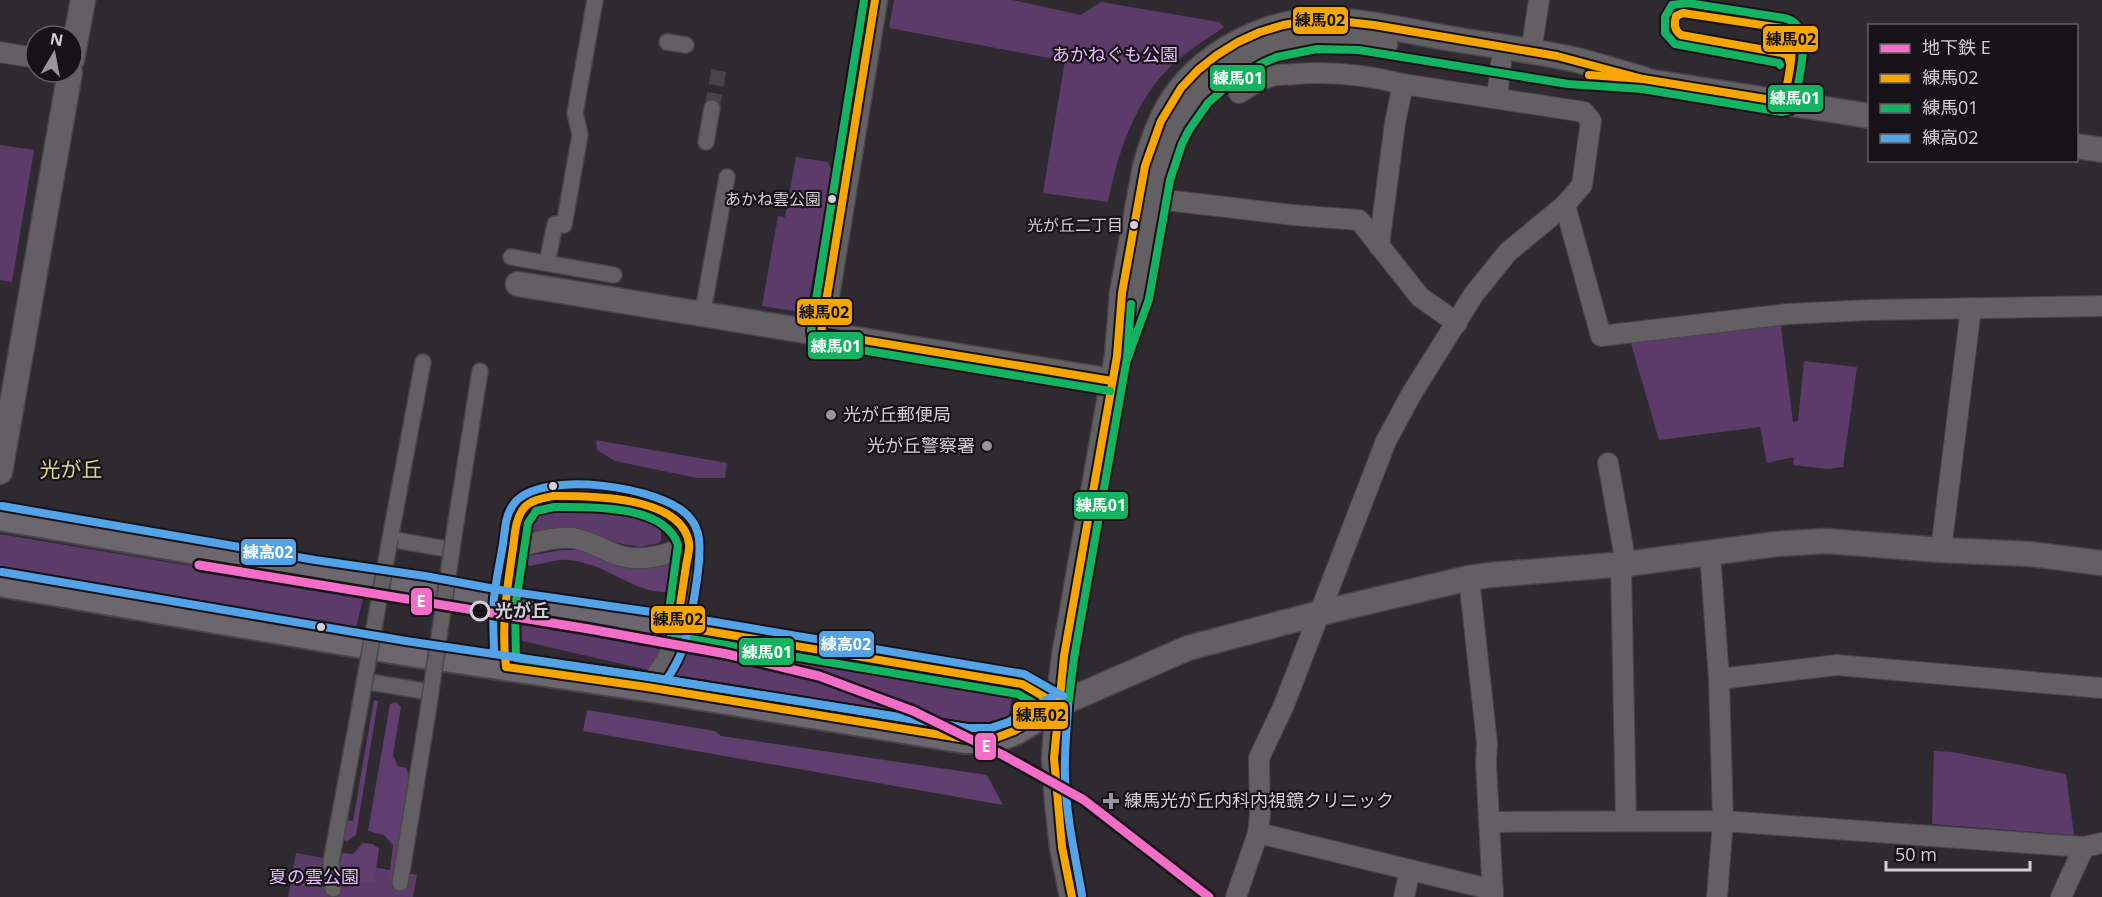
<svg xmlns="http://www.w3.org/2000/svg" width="2102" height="897" font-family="'Open Sans','Noto Sans JP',sans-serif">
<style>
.green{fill:#5c3b6a}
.forest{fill:#603e6f}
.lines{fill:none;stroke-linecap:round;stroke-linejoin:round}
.pedestrian-tunnel{stroke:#484349;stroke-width:15;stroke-dasharray:15 8;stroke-linecap:butt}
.pedestrian-casing{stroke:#48454a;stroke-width:18}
.minor-casing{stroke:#48454a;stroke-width:22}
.tertiary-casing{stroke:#48454a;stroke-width:27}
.secondary-casing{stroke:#48454a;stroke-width:32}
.pedestrian{stroke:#636064;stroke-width:15}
.minor{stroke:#636064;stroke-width:20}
.tertiary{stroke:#636064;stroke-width:24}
.secondary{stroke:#6c666f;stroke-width:28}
.pedestrian-bridge-casing{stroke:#48454a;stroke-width:18;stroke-linecap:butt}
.pedestrian-bridge{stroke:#636064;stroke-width:15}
.bus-1-casing{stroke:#161217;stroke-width:12}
.bus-2-casing{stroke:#161217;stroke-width:12}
.bus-3-casing{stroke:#161217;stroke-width:12}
.bus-1{stroke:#f7a600;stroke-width:8}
.bus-2{stroke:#13b361;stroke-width:8}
.bus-3{stroke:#53a3e8;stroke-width:8}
.metro-1-casing{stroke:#161217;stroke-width:14}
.metro-1{stroke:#f46dc7;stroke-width:9}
.bus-dot{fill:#d4cfd7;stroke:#161217;stroke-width:2}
.poi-dot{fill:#9a959d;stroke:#161217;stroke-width:2}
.stop-dot{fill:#161217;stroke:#d4cfd7;stroke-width:3}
.labels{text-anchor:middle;stroke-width:4.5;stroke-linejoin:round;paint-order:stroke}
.bus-label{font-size:16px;fill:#d4cfd7;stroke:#161217;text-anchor:end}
.park-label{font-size:18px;fill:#e9bcfe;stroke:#161217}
.poi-label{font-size:18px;fill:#d4cfd7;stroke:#161217;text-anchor:start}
.stop-label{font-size:18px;font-weight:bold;fill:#d4cfd7;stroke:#161217;text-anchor:start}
.quarter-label{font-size:21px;fill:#dcd688;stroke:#161217}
.line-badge{stroke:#161217;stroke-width:2}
.badge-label{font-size:16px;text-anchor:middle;font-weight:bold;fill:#fff}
.pale-badge-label{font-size:16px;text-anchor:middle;font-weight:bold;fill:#111}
</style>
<rect width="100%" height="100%" fill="#2f2a30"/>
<g class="green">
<path d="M894 0H1012L1081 15 1101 2 1219 22 1224 27C1207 39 1187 51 1172 65 1134 101 1118 153 1108 202L1043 193 1065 61 889 28Z"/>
<polygon points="0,145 34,150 12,282 0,280"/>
<polygon points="796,157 828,162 832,172 808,305 799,312 762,306 778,216 785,217"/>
<polygon points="1780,320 1793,422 1798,421 1804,361 1857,367 1843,467 1827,469 1793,465 1794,457 1767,463 1760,427 1659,440 1630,340"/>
<polygon points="596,440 727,463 725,478 697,478 615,461 597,450"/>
<path d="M590 510C612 514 644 514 661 529V540L659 543 640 547 618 543 577 530 535 534C522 504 574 511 590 510Z"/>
<polygon points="0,534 364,595 355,631 0,570"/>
<path d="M525 617 1012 696 1009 715 993 723 964 724 722 687 518 640C515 630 518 625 525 617Z"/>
<polygon points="1934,751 1952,752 2066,774 2074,835 1932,824"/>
<polygon points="296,853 417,875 413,897 288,897"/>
</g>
<g class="forest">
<path d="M562 550H583L629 567 672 563 677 571 675 588C656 603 610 570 591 565 584 563 575 560 568 560 556 559 542 564 530 566L526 564 527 556Z"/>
<polygon points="374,700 378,701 356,835 347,841 342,839 345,820 353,821"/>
<polygon points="396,702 401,707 393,755 398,766 406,768 409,776 396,877 389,880 393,845 384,835 368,831 390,704"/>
<polygon points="587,710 715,731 721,736 987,775 1003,805 583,731"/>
<polygon points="363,843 373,844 379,849 374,882 352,882 342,886 338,878 342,853 353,854"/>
</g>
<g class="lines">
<polyline class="pedestrian-tunnel" points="712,108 720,64"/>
<g class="pedestrian-casing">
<g id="pedestrian">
<polyline points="667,42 686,45"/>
<polyline points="706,142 712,108"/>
<polyline points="511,257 614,275"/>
<polyline points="547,263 555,224 564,225 580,135 575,113 595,0"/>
<polyline points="705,300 727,177"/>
<polyline points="423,362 390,539 452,550"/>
<polyline points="455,528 480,371"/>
<polyline points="364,681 430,692"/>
<polyline points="400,883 427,718"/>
<polyline points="333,889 331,862 360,706"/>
</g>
</g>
<g class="minor-casing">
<g id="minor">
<polyline points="0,52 36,58"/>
<polyline points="1531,52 1539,0"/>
<path d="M1239 93C1249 87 1260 79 1272 76 1279 74 1288 75 1295 74 1332 71 1367 75 1403 84"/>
<polyline points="1497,98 1501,63"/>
<polyline points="1157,199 1293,215 1359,220 1420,297 1457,323"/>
<polyline points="1565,205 1601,336 1788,314 1870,310 2102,306"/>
<polyline points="1608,463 1626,564"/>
<path d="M513 548C532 544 553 536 573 538 591 541 604 551 621 556 643 562 670 555 689 544"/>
<polyline points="1941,550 1971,308"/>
<polyline points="1710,553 1719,679 1723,821 1717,897"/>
<polyline points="1621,565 1626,821"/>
<polyline points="1469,578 1487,743 1486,763 1493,897"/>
<path d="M506 667C499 617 509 568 518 518 522 509 527 503 537 500 563 488 662 501 681 524 684 526 687 532 688 536 694 552 675 645 666 661 661 670 654 679 647 687"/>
<polyline points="1719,679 1837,665 2102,688"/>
<polyline points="1490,822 1723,821 2084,847 2102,843"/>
<polyline points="1258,833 1493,890"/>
<polyline points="1236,897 1258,833 1260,814 1259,758 1284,705 1386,441 1412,393 1474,294 1508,252 1565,205 1582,185 1591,121 1584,112 1403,84 1395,123 1379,246"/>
<polyline points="1404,897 1410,870"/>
<polyline points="2061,897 2084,847"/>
</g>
</g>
<g class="tertiary-casing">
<g id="tertiary">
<polyline points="72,59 83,0"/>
<polyline points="1627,78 1870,116"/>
<polyline points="2076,146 2102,150"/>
<polyline points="518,284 1112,381"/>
<path d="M1127 328C1131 318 1135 308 1138 298 1152 255 1152 207 1164 163 1184 96 1243 46 1312 39 1337 36 1361 40 1385 44"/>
<polyline points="821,333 875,0"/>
<polyline points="0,472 70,72"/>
<polyline points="1058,705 1188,648 1320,613 1469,578 1490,575 1626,564 1776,544 1826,541 1941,550 2030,554 2102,563"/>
<path d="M1072 897 1062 847 1057 802 1054 758 1058 705 1064 656 1117 356 1122 293 1145 166C1151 145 1158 125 1168 107 1199 53 1269 18 1330 20 1369 22 1408 31 1447 38 1488 45 1531 50 1572 59 1596 65 1619 72 1643 79"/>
</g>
</g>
<g class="secondary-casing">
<polyline id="secondary" points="0,516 313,570 424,586 504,601 677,626 1022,684 1058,705 1014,731 993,739 966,739 647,687 404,651 0,582"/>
</g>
<use href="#pedestrian" class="pedestrian"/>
<use href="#minor" class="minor"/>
<use href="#tertiary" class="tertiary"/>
<use href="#secondary" class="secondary"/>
<g class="pedestrian-bridge-casing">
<g id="pedestrian-bridge">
<polyline points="360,706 390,539"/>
<polyline points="427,718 455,528"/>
</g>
</g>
<use href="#pedestrian-bridge" class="pedestrian-bridge"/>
<g class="bus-1-casing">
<g id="bus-1">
<polyline points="875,0 821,333 1112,381"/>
<path d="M1589 75 1643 79 1784 102C1787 79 1796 54 1789 32L1782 28 1683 13 1676 16C1674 24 1674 30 1681 35L1782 53 1788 56 1790 63"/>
<path d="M553 496C589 496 681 495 689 543 690 550 687 559 686 566 683 586 680 606 677 626L1022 684 1058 705 1014 731 993 739H966L647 687 506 667C501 626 507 588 513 548 515 534 515 519 524 508 531 500 543 498 553 496Z"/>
<polyline points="1072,897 1062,847 1054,758 1064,656 1117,356 1122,293 1145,166 1161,121 1181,88 1198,70 1217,55 1238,42 1260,32 1283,25 1307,21 1330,20 1374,25 1557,56 1643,79"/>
</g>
</g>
<g class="bus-2-casing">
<g id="bus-2">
<polyline points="864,0 811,331 812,338 819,343 1110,391"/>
<path d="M1127 360 1149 299 1170 180 1182 144 1189 130 1208 103 1234 80 1263 63 1277 57 1317 49 1359 50 1568 84 1642 89 1782 112 1791 110 1794 105C1797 86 1811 39 1796 24 1793 21 1788 19 1784 18L1688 3 1672 5 1665 17V33L1675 44 1779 63 1780 65"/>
<path d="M554 507C590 507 665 504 678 545L667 625 669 632 673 636 1018 694 1037 705 1009 722 991 728H967L649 677 516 658 515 608 528 523 536 511Z"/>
<polyline points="1068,706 1074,658 1127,358 1131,304"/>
</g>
</g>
<g class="bus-3-casing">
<g id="bus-3">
<polyline points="2,506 315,560 425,576 506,591 679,616 1024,674 1063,696"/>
<polyline points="2,572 406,641 649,677 967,728 991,728 1009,722 1053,696"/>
<path d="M494 653C494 635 492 616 494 598 496 580 500 562 503 544 505 531 505 516 513 505 538 468 665 486 690 518 695 524 698 531 699 539 702 563 690 627 682 651 678 661 673 670 667 679"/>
<path d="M1068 706C1067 729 1064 752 1065 775 1066 816 1075 855 1082 895"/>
</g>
</g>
<use href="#bus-1" class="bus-1"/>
<use href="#bus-2" class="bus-2"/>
<use href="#bus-3" class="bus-3"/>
<g class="metro-1-casing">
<polyline id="metro-1" points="199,565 589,629 727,654 819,676 913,711 1003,755 1084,800 1209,897"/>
</g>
<use href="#metro-1" class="metro-1"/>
</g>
<g class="bus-dot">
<circle cx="832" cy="199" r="5"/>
<circle cx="1134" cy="225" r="5"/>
<circle cx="553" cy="486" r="5"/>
<circle cx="321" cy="627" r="5"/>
</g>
<g class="poi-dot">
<circle cx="831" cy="415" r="6"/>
<circle cx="987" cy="446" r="6"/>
<path d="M1108 792h6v6h6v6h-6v6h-6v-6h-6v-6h6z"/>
</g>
<circle class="stop-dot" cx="480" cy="611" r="9"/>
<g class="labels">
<g class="bus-label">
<text x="821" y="205">あかね雲公園</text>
<text x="1123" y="231">光が丘二丁目</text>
</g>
<g class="park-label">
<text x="1115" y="61">あかねぐも公園</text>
<text x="314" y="883">夏の雲公園</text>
</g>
<g class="poi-label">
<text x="843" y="421">光が丘郵便局</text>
<text x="975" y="452" text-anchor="end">光が丘警察署</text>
<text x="1124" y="807">練馬光が丘内科内視鏡クリニック</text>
</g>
<g class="stop-label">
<text x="495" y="617">光が丘</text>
</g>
<g class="quarter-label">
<text x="71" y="477">光が丘</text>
</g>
</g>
<g class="line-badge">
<rect x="1292" y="6" width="57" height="29" rx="6" fill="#f7a600"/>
<rect x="1762" y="25" width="57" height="28" rx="6" fill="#f7a600"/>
<rect x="1209" y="64" width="57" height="28" rx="6" fill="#13b361"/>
<rect x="1767" y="84" width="57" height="29" rx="6" fill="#13b361"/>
<rect x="796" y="298" width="57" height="28" rx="6" fill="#f7a600"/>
<rect x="807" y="331" width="57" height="29" rx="6" fill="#13b361"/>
<rect x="1073" y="491" width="56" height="29" rx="6" fill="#13b361"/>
<rect x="240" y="538" width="57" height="28" rx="6" fill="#53a3e8"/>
<rect x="410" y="587" width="23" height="29" rx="6" fill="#f46dc7"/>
<rect x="650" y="605" width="56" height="29" rx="6" fill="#f7a600"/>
<rect x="818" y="630" width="57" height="28" rx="6" fill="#53a3e8"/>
<rect x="738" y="637" width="57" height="29" rx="6" fill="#13b361"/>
<rect x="1012" y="701" width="57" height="29" rx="6" fill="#f7a600"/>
<rect x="974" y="732" width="23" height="29" rx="6" fill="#f46dc7"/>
</g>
<g class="badge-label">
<text x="1238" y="84">練馬01</text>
<text x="1795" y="104">練馬01</text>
<text x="836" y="352">練馬01</text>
<text x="1101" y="511">練馬01</text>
<text x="268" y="558">練高02</text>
<text x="421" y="607">E</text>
<text x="846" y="650">練高02</text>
<text x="767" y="658">練馬01</text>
<text x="986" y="752">E</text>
</g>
<g class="pale-badge-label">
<text x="1320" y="26">練馬02</text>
<text x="1791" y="45">練馬02</text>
<text x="824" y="318">練馬02</text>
<text x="678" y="625">練馬02</text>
<text x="1041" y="721">練馬02</text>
</g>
<rect x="1868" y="24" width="210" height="138" fill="#161217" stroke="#625e64" stroke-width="1.5"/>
<rect x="1880" y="44" width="30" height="9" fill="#f46dc7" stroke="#625e64" stroke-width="1.5"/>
<text x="1922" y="54" font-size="18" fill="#d4cfd7">地下鉄 E</text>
<rect x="1880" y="74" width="30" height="9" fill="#f7a600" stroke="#625e64" stroke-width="1.5"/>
<text x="1922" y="84" font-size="18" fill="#d4cfd7">練馬02</text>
<rect x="1880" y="104" width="30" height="9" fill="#13b361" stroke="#625e64" stroke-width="1.5"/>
<text x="1922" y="114" font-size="18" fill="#d4cfd7">練馬01</text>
<rect x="1880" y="134" width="30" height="9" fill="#53a3e8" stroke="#625e64" stroke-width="1.5"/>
<text x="1922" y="144" font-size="18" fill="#d4cfd7">練高02</text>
<g transform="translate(54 54) rotate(10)"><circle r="28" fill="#161217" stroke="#625e64" stroke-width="1.5"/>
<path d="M0-4.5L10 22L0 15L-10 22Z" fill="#9a959d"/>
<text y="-9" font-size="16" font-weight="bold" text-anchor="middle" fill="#d4cfd7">N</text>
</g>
<path d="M1886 861v9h144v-9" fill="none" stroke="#d4cfd7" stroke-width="3"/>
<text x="1895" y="861" font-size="18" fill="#d4cfd7" stroke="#161217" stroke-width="4.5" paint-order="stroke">50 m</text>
</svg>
